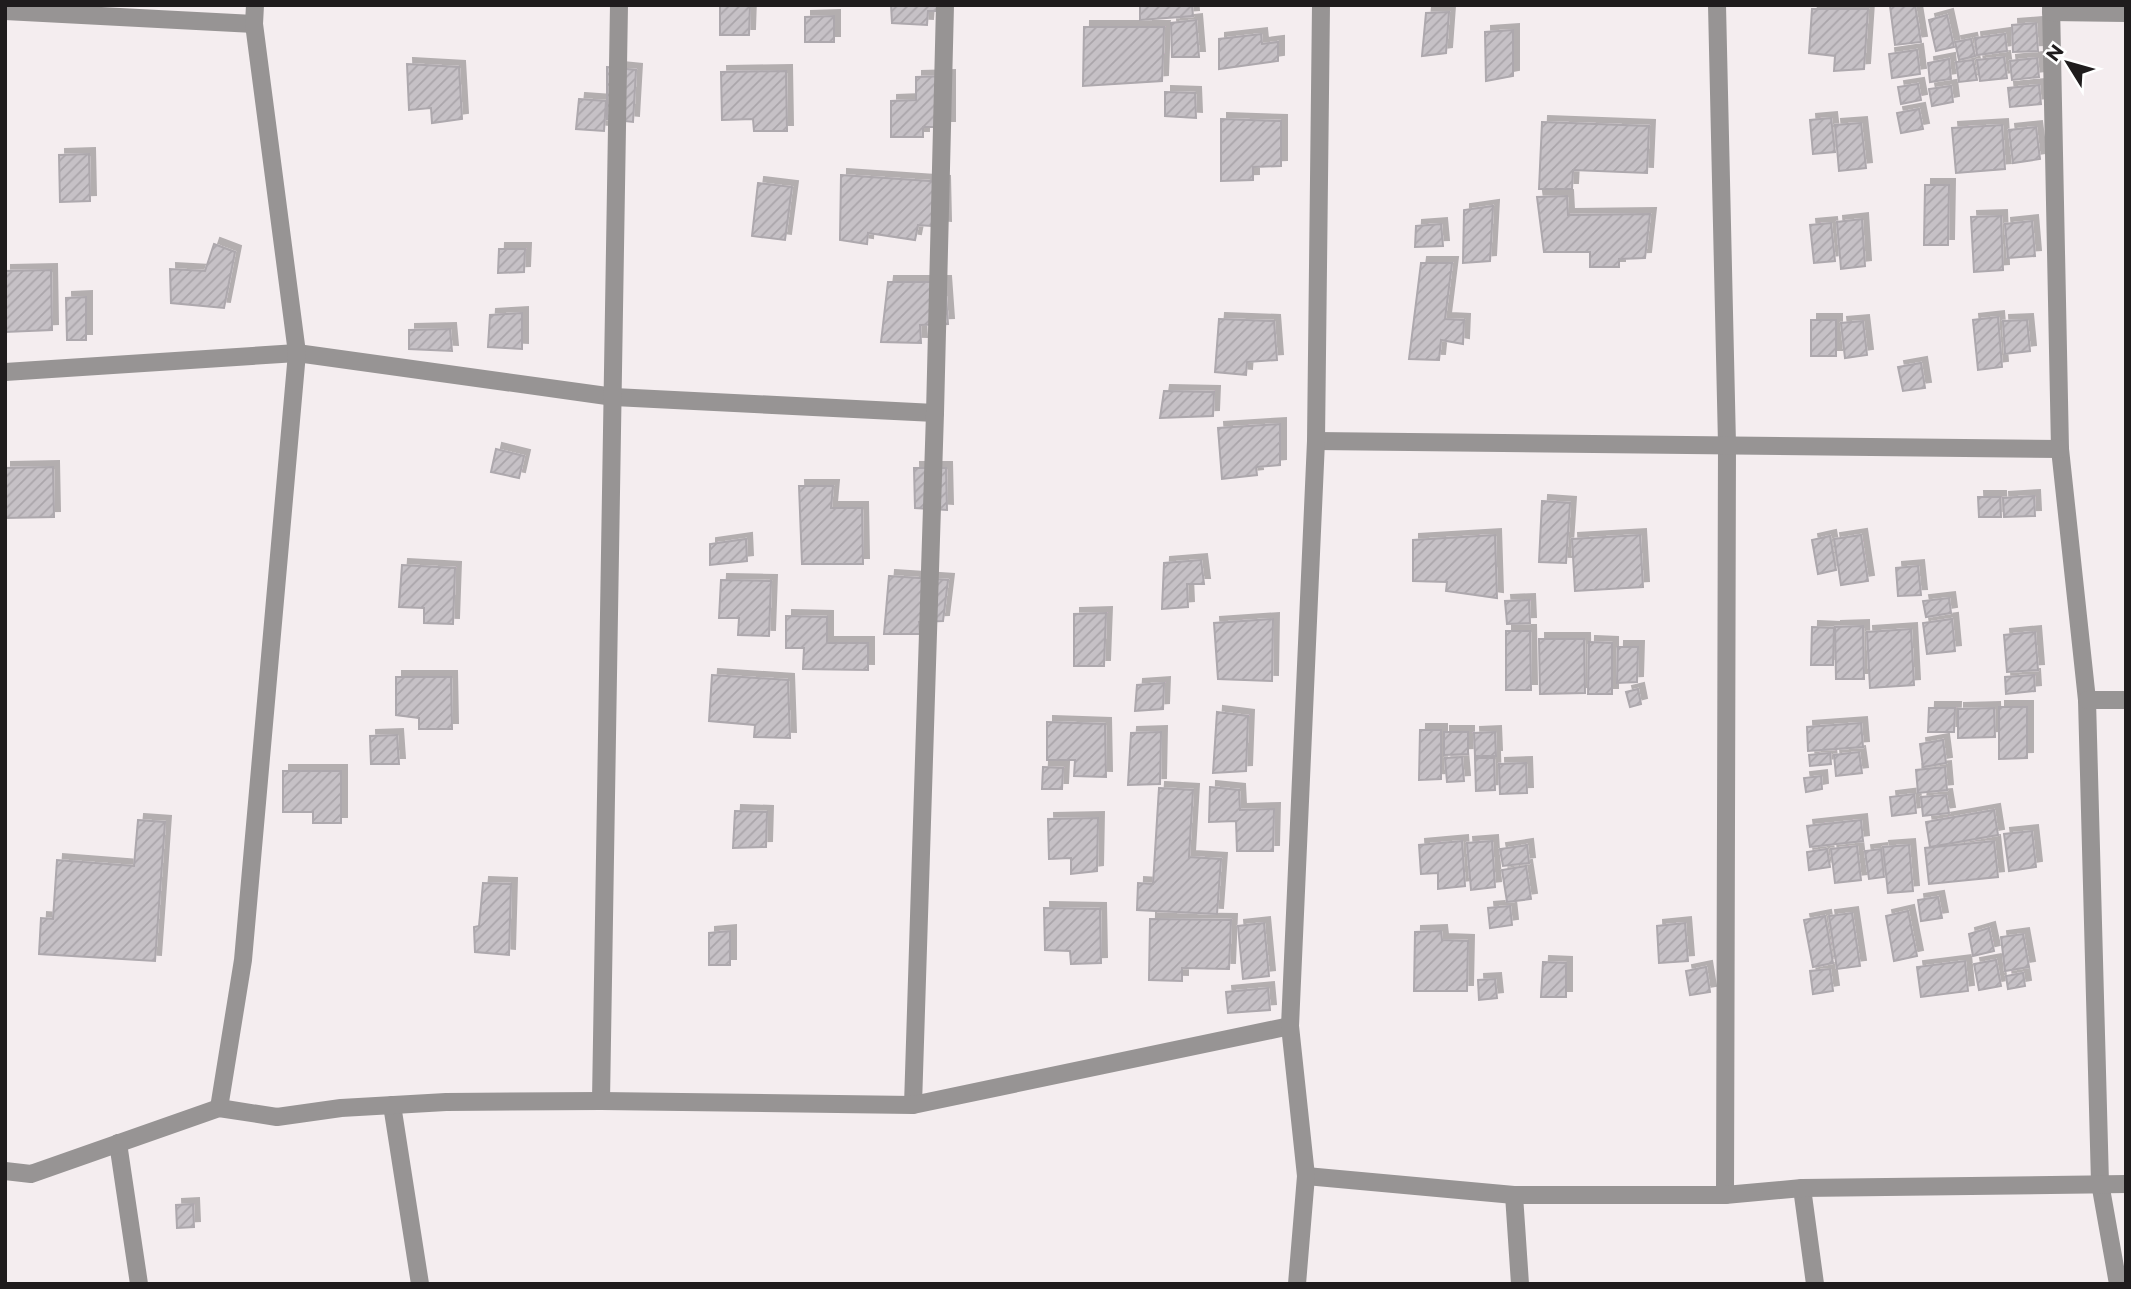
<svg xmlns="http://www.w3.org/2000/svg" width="2131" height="1289" font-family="Montserrat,sans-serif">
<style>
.building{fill:url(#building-hatch);stroke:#ada8ad;stroke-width:2;filter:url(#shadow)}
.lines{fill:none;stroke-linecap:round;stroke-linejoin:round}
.minor{stroke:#979494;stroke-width:18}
.tertiary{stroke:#979494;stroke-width:18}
</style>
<defs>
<pattern id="building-hatch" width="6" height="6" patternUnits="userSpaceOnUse" patternTransform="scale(1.75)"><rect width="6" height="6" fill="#c6c1c6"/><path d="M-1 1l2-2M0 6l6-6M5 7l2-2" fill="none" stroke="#aaa5aa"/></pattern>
<filter id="shadow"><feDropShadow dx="6" dy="-6" stdDeviation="0" flood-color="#0004"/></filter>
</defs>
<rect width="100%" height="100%" fill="#f4edef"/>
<g class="building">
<polygon points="720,5 750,5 749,35 720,35"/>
<polygon points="891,5 949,5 949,11 928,11 927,25 892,23"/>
<polygon points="1140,5 1192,5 1193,16 1140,20"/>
<polygon points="1915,5 1921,42 1895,45 1890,6"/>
<polygon points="1812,9 1868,9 1864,69 1834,71 1835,56 1809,53"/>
<polygon points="1449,12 1446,53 1422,56 1426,13"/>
<polygon points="1947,15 1954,47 1936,51 1929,20"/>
<polygon points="834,16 834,42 805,42 805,17"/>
<polygon points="1196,20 1199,57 1172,57 1171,23"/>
<polygon points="2036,23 2038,51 2013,52 2012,25"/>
<polygon points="1084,27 1164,27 1162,81 1083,86"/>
<polygon points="1513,30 1513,76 1486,81 1485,32"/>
<polygon points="1261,34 1262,44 1278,42 1278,61 1219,69 1219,39"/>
<polygon points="2005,34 2007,51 1977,55 1975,38"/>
<polygon points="1971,39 1975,56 1959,60 1955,42"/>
<polygon points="1917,50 1920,74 1892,78 1889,54"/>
<polygon points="2004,57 2007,78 1980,81 1977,60"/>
<polygon points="2037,58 2039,77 2012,80 2010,61"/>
<polygon points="1949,59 1951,79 1930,82 1928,63"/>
<polygon points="1973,60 1977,80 1959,82 1956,62"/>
<polygon points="407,64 459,67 462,119 432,123 431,108 409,110"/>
<polygon points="607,67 636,70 633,122 607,119"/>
<polygon points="786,71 787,131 754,131 753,119 722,120 721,72"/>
<polygon points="949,76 949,127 923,127 923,137 891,137 891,101 916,100 916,77"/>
<polygon points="1918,84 1921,100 1901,104 1898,87"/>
<polygon points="2039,85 2041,104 2010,107 2008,88"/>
<polygon points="1951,86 1953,102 1932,106 1929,89"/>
<polygon points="1165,92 1195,93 1196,118 1165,116"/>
<polygon points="579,99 606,101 604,131 576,129"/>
<polygon points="1919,109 1923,129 1901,133 1897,113"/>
<polygon points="1831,118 1835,152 1813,154 1810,120"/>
<polygon points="1221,119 1281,121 1281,166 1253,167 1253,180 1221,181"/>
<polygon points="1542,122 1649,126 1647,173 1573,170 1572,189 1539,189"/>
<polygon points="1861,123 1866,168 1839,171 1835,125"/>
<polygon points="2002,125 2005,169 1956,173 1952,128"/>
<polygon points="2036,127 2040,159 2013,163 2009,130"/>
<polygon points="89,154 90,201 60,202 59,155"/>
<polygon points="841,175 944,182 945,227 918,225 915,240 868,233 867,244 840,240"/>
<polygon points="758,183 792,187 785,240 752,236"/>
<polygon points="1925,185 1949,185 1948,245 1924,245"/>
<polygon points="1567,196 1568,215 1650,214 1645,258 1619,259 1619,267 1590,267 1590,252 1544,252 1537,197"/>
<polygon points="1493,206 1490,261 1463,263 1464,210"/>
<polygon points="2001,216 2003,270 1974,272 1971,217"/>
<polygon points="1862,219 1865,266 1841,269 1837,222"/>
<polygon points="2032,221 2035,256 2008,258 2005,224"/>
<polygon points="1831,223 1835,261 1814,263 1810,225"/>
<polygon points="1441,224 1443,246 1415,247 1416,226"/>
<polygon points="214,244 235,252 224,308 171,303 170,269 205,271"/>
<polygon points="499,249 525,249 524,272 498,273"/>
<polygon points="1421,263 1452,263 1445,319 1464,320 1463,344 1441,340 1439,360 1409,359"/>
<polygon points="51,270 52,330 5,332 5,271"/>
<polygon points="888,282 945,282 948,324 920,325 921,343 881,342"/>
<polygon points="86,297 86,340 67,340 66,298"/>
<polygon points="522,313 522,349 488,347 490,315"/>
<polygon points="1998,317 2002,367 1978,370 1973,320"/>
<polygon points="1219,319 1274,321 1277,360 1247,362 1246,375 1215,372"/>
<rect x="1811" y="320" width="25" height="36"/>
<polygon points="2027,320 2030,351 2005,354 2003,321"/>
<polygon points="1863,321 1867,355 1845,358 1841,323"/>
<polygon points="450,329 452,351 409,349 409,330"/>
<polygon points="1921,363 1925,388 1903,391 1898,367"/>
<polygon points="1164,391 1214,392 1213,416 1160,418"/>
<polygon points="1280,424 1280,465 1256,467 1257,475 1222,479 1218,428"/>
<polygon points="496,449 524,456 519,478 491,472"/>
<polygon points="53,467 54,517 5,518 5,468"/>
<polygon points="914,468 946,468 947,510 915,508"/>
<polygon points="799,486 833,486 831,508 862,508 863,564 802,564"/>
<polygon points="2034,496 2035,516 2004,517 2003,498"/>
<polygon points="1978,497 2000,497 2001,517 1979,517"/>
<polygon points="1542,501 1570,503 1566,563 1539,562"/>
<polygon points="1495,535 1497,598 1446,591 1447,582 1413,581 1413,540"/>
<polygon points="1640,535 1643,587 1575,591 1572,539"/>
<polygon points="1861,535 1868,581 1841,585 1834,539"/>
<polygon points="1830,536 1836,570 1818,574 1812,540"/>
<polygon points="746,539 747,561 710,565 710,544"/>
<polygon points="1201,560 1204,584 1187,584 1188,607 1162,609 1164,563"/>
<polygon points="402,565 455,568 453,624 424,623 424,608 399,607"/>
<polygon points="1918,566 1921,595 1898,596 1896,568"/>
<polygon points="889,576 948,580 943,621 919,622 920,634 884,634"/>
<polygon points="721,580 771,581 769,636 738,635 739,618 719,618"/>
<polygon points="1949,598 1951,613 1926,617 1923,601"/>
<polygon points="1529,600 1530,623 1507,624 1505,601"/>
<polygon points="1106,613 1104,666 1074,666 1074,614"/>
<polygon points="786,616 827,617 827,643 868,643 868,670 803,669 804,648 786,648"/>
<polygon points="1273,619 1272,681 1218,679 1214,623"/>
<polygon points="1952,619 1955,651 1927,654 1923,623"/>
<polygon points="1863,626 1864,679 1836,679 1835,627"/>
<polygon points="1812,627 1834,628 1833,665 1811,665"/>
<polygon points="1911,629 1914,685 1870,688 1867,632"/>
<polygon points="1506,631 1530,631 1531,690 1506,690"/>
<polygon points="2035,632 2038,670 2007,672 2004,635"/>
<polygon points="1539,639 1584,639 1585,693 1540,694"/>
<polygon points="1589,642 1612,643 1612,694 1588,694"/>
<polygon points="1618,647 1638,647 1637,682 1617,683"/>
<polygon points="712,675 788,680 790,738 754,737 755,725 709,721"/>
<polygon points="2034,675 2035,691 2006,694 2005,677"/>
<polygon points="396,677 451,677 452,729 419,729 419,718 396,715"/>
<polygon points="1164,683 1163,709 1135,711 1137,685"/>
<polygon points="1638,689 1641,704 1630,707 1626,692"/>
<polygon points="1999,707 2027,707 2027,758 1999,759"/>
<polygon points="1929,708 1955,708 1954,732 1928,732"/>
<polygon points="1994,708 1995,737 1958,738 1958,709"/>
<polygon points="1217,712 1248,716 1246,771 1213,773"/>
<polygon points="1047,722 1105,724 1106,777 1074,776 1075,760 1047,760"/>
<polygon points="1861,723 1863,747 1808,751 1807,727"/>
<polygon points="1420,730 1441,730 1441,779 1419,780"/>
<polygon points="1161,732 1160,784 1128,785 1131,733"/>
<polygon points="1444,732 1468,732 1468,754 1444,755"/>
<polygon points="1495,732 1496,756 1475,756 1474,733"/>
<polygon points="397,735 399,764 371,764 370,736"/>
<polygon points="1943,740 1946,763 1923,767 1920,744"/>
<polygon points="1859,752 1862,773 1836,776 1834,755"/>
<polygon points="1830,753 1831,764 1810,766 1809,755"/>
<polygon points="1462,757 1464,781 1447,782 1445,758"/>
<polygon points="1475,758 1494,758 1495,790 1476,791"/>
<polygon points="1526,763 1527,793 1500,794 1499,764"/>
<polygon points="1043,767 1063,768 1062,789 1042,789"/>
<polygon points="1945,767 1947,790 1918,793 1916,770"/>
<polygon points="283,771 341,771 341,823 313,823 313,812 283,812"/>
<polygon points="1821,776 1822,789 1806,792 1804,778"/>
<polygon points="1210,787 1239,790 1240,810 1274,809 1273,851 1237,851 1236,821 1209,822"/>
<polygon points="1159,788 1193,790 1189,857 1221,859 1217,914 1137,910 1138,883 1153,884"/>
<polygon points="1914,794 1916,813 1892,816 1890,797"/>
<polygon points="1946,795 1949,813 1923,816 1921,797"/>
<polygon points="1994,810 1998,835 1930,847 1926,822"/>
<polygon points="735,811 767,812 766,847 733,848"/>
<polygon points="1098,818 1097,871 1071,874 1071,858 1049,859 1048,819"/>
<polygon points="138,820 165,822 155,961 39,954 41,918 53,919 57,860 134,866"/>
<polygon points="1861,820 1863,841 1810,847 1807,826"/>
<polygon points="2032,831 2036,867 2009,871 2004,834"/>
<polygon points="1462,841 1465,886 1438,889 1438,873 1421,874 1419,845"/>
<polygon points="1492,841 1495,887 1471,890 1467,843"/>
<polygon points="1994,841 1998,877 1929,884 1925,848"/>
<polygon points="1527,845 1529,863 1503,866 1500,849"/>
<polygon points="1909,845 1913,891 1888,893 1883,847"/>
<polygon points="1857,846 1861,880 1835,883 1831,849"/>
<polygon points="1827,849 1830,867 1809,870 1807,852"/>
<polygon points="1881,849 1884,877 1869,879 1865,851"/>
<polygon points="1526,866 1531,899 1507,902 1502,870"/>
<polygon points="483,883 511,884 509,955 475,952 474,927 479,926"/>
<polygon points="1938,897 1942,918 1921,921 1918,900"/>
<polygon points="1510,906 1512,925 1490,928 1488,908"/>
<polygon points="1044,908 1100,909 1101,963 1071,964 1070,951 1045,950"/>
<polygon points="1908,911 1917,956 1894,961 1886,916"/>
<polygon points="1852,913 1860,966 1837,969 1829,916"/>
<polygon points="1825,916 1833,963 1813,967 1804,920"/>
<polygon points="1150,919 1231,920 1229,969 1182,968 1182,981 1149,980"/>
<polygon points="1264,923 1269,976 1243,979 1238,926"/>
<polygon points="1685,923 1688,961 1659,963 1657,926"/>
<polygon points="1989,928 1994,951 1973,956 1969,934"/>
<polygon points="730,931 730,965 709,965 709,933"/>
<polygon points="1441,931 1442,940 1468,941 1467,991 1414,991 1415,932"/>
<polygon points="2023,934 2029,967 2005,971 2001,937"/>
<polygon points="1996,960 2001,986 1979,990 1974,964"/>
<polygon points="1965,961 1968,991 1921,997 1917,967"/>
<polygon points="1543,962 1566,963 1566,997 1541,997"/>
<polygon points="1706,967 1710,992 1690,995 1686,971"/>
<polygon points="1830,969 1833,991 1813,994 1810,971"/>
<polygon points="2023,973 2025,986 2008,989 2006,976"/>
<polygon points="1495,979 1497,998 1479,1000 1478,980"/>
<polygon points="1268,988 1270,1010 1228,1013 1226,992"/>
<polygon points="193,1204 194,1227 177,1228 176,1205"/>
</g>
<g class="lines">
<g class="minor">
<polyline points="1717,5 1727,444 1725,1195"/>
<polyline points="2051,5 2060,449 2087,700 2100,1183 2118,1284"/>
<polyline points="5,11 254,24"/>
<polyline points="2051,12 2126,13"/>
<polyline points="5,372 297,353 614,397 935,413"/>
<polyline points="1316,441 2060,449"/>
<polyline points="2087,700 2126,700"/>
<polyline points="601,1101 619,5"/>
<polyline points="392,1105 420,1284"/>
<polyline points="913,1105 935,413 945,5"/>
<polyline points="219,1108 243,960 297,353 254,24 255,5"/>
<polyline points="118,1143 139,1284"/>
<polyline points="5,1171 31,1174 219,1108 277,1117 341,1108 446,1102 601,1101 913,1105 1290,1026"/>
<polyline points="1802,1188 1815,1284"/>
<polyline points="1514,1195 1520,1284"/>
</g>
<g class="tertiary">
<polyline points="1306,1176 1514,1195 1725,1195 1802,1188 2126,1184"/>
<polyline points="1297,1284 1306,1176 1290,1026 1316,441 1321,5"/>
</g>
</g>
<rect width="2131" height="1289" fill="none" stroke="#1f1c1d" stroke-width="14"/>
<g transform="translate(2068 63) rotate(307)" stroke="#ffffff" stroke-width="5" paint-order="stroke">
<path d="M0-5L12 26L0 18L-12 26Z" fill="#1f1c1d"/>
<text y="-10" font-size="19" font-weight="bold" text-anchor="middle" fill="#1f1c1d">N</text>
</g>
</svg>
